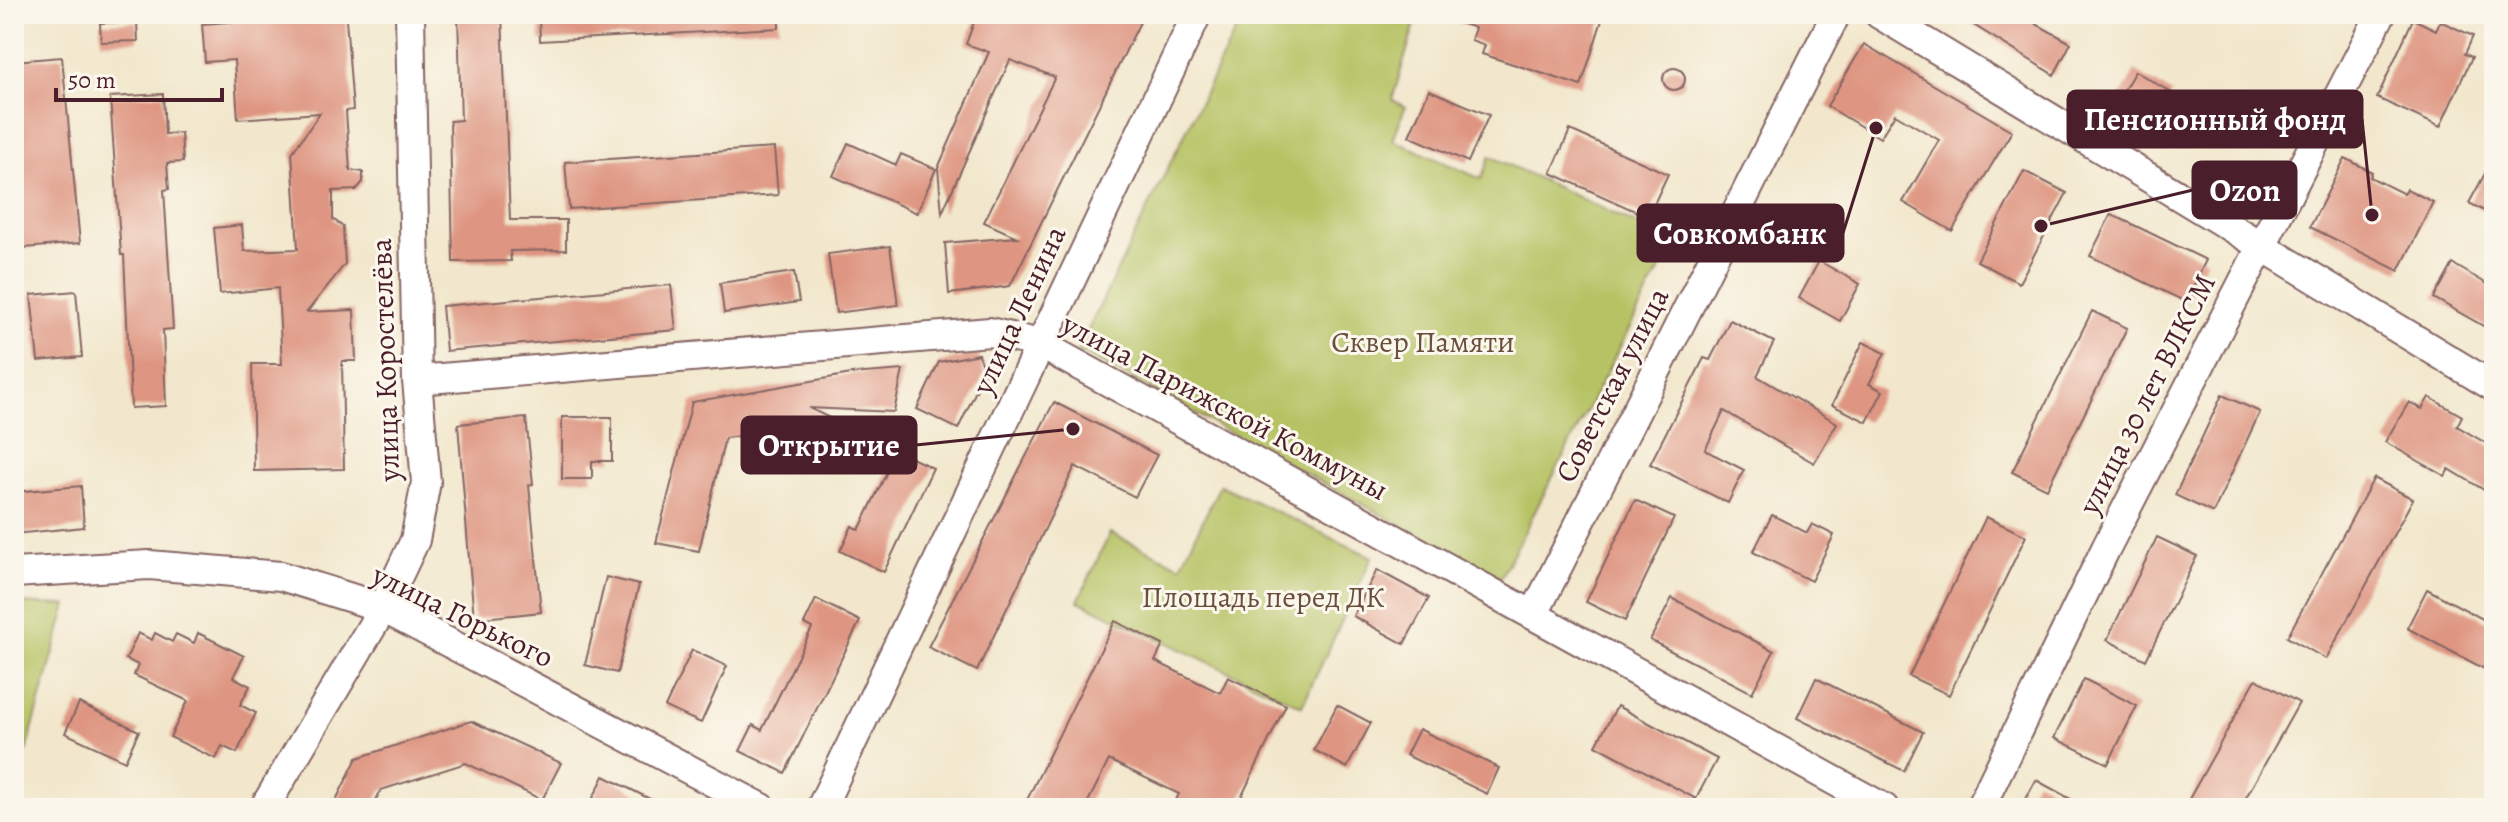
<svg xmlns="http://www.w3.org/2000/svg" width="2508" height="822" font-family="Alegreya,serif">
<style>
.green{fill:#b6c264;stroke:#807048;stroke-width:2}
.building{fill:#de9581}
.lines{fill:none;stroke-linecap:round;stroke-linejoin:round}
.minor-casing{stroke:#856563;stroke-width:32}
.minor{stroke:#fff;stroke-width:28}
.labels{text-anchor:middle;stroke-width:6;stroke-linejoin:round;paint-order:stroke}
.street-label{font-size:30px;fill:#4a1f2b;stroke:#fbf7ec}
.park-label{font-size:30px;fill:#6a503c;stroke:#fbf7ec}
.leader{fill:none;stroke:#4a1f2b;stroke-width:3}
.callout-dot{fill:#4a1f2b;stroke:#fbf7ec;stroke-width:3}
.callout{fill:#4a1f2b;stroke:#4a1f2b;stroke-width:3}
.callout-label{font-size:32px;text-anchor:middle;font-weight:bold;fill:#fff}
</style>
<rect width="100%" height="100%" fill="#fbf7ec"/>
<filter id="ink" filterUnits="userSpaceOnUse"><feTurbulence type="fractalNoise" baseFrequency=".0125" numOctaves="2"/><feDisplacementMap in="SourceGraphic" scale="16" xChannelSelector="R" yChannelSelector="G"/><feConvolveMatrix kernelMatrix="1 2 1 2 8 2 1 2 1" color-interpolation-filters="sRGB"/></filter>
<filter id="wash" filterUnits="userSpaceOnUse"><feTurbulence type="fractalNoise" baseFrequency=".006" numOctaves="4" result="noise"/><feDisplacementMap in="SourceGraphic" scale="32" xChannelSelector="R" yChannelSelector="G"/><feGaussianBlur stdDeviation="1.8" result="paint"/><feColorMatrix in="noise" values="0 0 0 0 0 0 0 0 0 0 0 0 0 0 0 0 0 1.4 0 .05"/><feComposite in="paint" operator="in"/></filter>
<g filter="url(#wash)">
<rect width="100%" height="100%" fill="#f2e7cc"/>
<g class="green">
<polygon points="1244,14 1418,14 1392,100 1405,107 1393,140 1481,179 1490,156 1674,242 1500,579 1078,350"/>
<polygon points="1220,485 1372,557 1302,706 1078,601 1110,533 1181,566"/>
<polygon points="14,603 67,605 14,795"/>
</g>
<g id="blocks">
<g class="building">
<polygon points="271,14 339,14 346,19 353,110 346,111 350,170 363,172 363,182 356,190 333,191 333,219 343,227 345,264 307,312 354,310 356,361 342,361 344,469 254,471 252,364 282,364 278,288 220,294 214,228 242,225 244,251 298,249 292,153 320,113 238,119 234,60 205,62 202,24 272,19"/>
<polygon points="458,14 502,14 510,220 566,220 566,250 510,251 511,261 453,262 450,121 461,120"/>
<polygon points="539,14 779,14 779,28 540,41"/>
<polygon points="977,14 1144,14 1010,286 949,294 945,243 1017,237 984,222 1055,77 1010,60 942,213 938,168 989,52 966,44"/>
<polygon points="1443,14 1604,14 1581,86 1482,54 1485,45 1471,40 1475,28 1442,17"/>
<polygon points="1956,14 2018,14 2071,43 2054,75"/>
<polygon points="2413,19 2436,30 2440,21 2473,36 2465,54 2472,57 2440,127 2377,98"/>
<polygon points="137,22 138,41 101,42 100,23"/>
<polygon points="1864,44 2012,131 1952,231 1903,202 1939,140 1895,114 1880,138 1827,106"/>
<polygon points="62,57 80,243 14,249 14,61"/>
<circle cx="1674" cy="79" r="11"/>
<polygon points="2135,71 2172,93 2147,134 2111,112"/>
<polygon points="1429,90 1489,115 1468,162 1409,136"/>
<polygon points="163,94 165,134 181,133 183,162 167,163 169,189 164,190 173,329 163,330 166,406 131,408 124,255 121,255 110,97"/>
<polygon points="1570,130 1668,174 1648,217 1551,173"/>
<polygon points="848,143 896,165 901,154 936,169 917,213 833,176"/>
<polygon points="774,148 778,195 569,209 565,162"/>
<polygon points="2494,157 2494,216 2469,203"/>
<polygon points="2345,158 2372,172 2370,177 2404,194 2407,189 2433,202 2399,271 2310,227"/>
<polygon points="2024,171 2067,193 2019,283 1977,261"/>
<polygon points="2111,214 2206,260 2186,302 2090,256"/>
<polygon points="890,246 898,305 836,313 828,254"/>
<polygon points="1819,261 1860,284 1840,321 1799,298"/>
<polygon points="2453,264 2494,288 2494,332 2434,298"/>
<polygon points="794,272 799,302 724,313 720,283"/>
<polygon points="671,285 676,330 446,351 442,306"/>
<polygon points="76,291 82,357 38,361 31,295"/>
<polygon points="2092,311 2127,328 2047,489 2012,472"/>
<polygon points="1730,320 1774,342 1757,376 1837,423 1814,463 1724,411 1705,450 1744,470 1728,503 1650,464 1704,358 1710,360"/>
<polygon points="1863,342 1885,353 1869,384 1883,391 1867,422 1832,405"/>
<polygon points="979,354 984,374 958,429 917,409 939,362"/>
<polygon points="903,370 894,412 809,408 840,423 725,438 699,551 656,543 692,402 851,374"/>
<polygon points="2222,395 2260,412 2213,513 2175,495"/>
<polygon points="2429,397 2462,416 2457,426 2494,448 2494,496 2449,469 2445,476 2385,442 2409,402 2422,409"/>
<polygon points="1054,402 1157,455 1135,497 1075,466 977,671 928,647"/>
<polygon points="562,417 612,417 612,461 592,461 592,479 562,479"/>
<polygon points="526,418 533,484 529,485 541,612 474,619 458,424"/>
<polygon points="897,451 933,468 884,572 840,551 852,526 859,530"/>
<polygon points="2374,478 2413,499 2326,659 2287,637"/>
<polygon points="81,486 84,527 14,534 14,492"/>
<polygon points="1635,500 1674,518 1625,621 1586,602"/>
<polygon points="1772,515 1807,533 1812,524 1834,535 1811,581 1753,552"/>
<polygon points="1986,517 2026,536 1949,695 1909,676"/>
<polygon points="2157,537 2197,556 2146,660 2107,640"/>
<polygon points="1377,570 1429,598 1404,644 1353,616"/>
<polygon points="606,577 639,585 617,673 585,665"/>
<polygon points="2427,589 2494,625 2494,674 2407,628"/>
<polygon points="1672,598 1774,651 1752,693 1650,640"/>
<polygon points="816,599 860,621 785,773 740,751 753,725 762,730 812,628 804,624"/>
<polygon points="1115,621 1163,645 1155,661 1220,693 1228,677 1286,705 1236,808 1172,808 1179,794 1109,760 1085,808 1023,808"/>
<polygon points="138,633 152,640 155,633 172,642 176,634 194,643 198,633 244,656 233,677 250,686 240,705 256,713 237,753 222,746 216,759 170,737 188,701 134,675 138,665 126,659"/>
<polygon points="692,650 727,666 701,723 665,707"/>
<polygon points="1816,678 1923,732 1904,771 1797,718"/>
<polygon points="2084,679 2137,706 2108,764 2054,738"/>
<polygon points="2256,679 2299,703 2240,808 2184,808"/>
<polygon points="79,703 139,731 125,761 65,733"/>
<polygon points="1337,705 1371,723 1347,768 1314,750"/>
<polygon points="1617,706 1717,759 1696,799 1596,745"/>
<polygon points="471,721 561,763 542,800 466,763 381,790 372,808 332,808 357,758"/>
<polygon points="1419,729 1499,768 1487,794 1406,755"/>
<polygon points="604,776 668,808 588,808"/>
<polygon points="2036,780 2087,808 2021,808"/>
</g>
</g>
</g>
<g filter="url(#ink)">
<use href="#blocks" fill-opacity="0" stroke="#856563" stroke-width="2"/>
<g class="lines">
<g class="minor-casing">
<g id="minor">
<polyline points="1879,14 2494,387"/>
<polyline points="417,380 990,332 1040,344 1884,808"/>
<polyline points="14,573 149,565 281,576 383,608 762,808"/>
<polyline points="1534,614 1836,14"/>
<polyline points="264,808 383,608 415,540 426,482 417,380 410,14"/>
<polyline points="821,808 1197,14"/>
<polyline points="1980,808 2106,548 2381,14"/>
</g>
</g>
<use href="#minor" class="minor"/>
</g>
</g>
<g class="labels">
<g class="street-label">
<text transform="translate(1019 310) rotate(-65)" y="10">улица Ленина</text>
<text transform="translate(385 360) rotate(-92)" y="10">улица Коростелёва</text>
<text transform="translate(1612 385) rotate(-63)" y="10">Советская улица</text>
<text transform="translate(2147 394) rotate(-63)" y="10">улица 30 лет ВЛКСМ</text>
<text transform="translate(1225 407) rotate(28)" y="10">улица Парижской Коммуны</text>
<text transform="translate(463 616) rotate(26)" y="10">улица Горького</text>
</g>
<g class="park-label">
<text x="1423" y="352">Сквер Памяти</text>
<text x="1263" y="607">Площадь перед ДК</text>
</g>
</g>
<path class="leader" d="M2372 215L2362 119M2041 226L2193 190M1876 128L1843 233M1073 429L916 445"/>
<g class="callout-dot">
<circle cx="2372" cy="215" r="8"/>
<circle cx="2041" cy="226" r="8"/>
<circle cx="1876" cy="128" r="8"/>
<circle cx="1073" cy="429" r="8"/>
</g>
<g class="callout">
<rect x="2068" y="91" width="294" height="56" rx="8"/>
<rect x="2193" y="162" width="103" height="56" rx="8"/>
<rect x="1638" y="205" width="205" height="56" rx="8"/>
<rect x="742" y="417" width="174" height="56" rx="8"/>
</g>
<g class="callout-label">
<text x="2215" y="130">Пенсионный фонд</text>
<text x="2245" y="201">Ozon</text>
<text x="1740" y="244">Совкомбанк</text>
<text x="829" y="456">Открытие</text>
</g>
<rect width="2508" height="822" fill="none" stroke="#fbf7ec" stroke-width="48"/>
<path d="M56 88v12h166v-12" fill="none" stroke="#4a1f2b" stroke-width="4"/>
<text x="68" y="88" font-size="24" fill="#4a1f2b" stroke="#fbf7ec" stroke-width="6" paint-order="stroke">50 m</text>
</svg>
